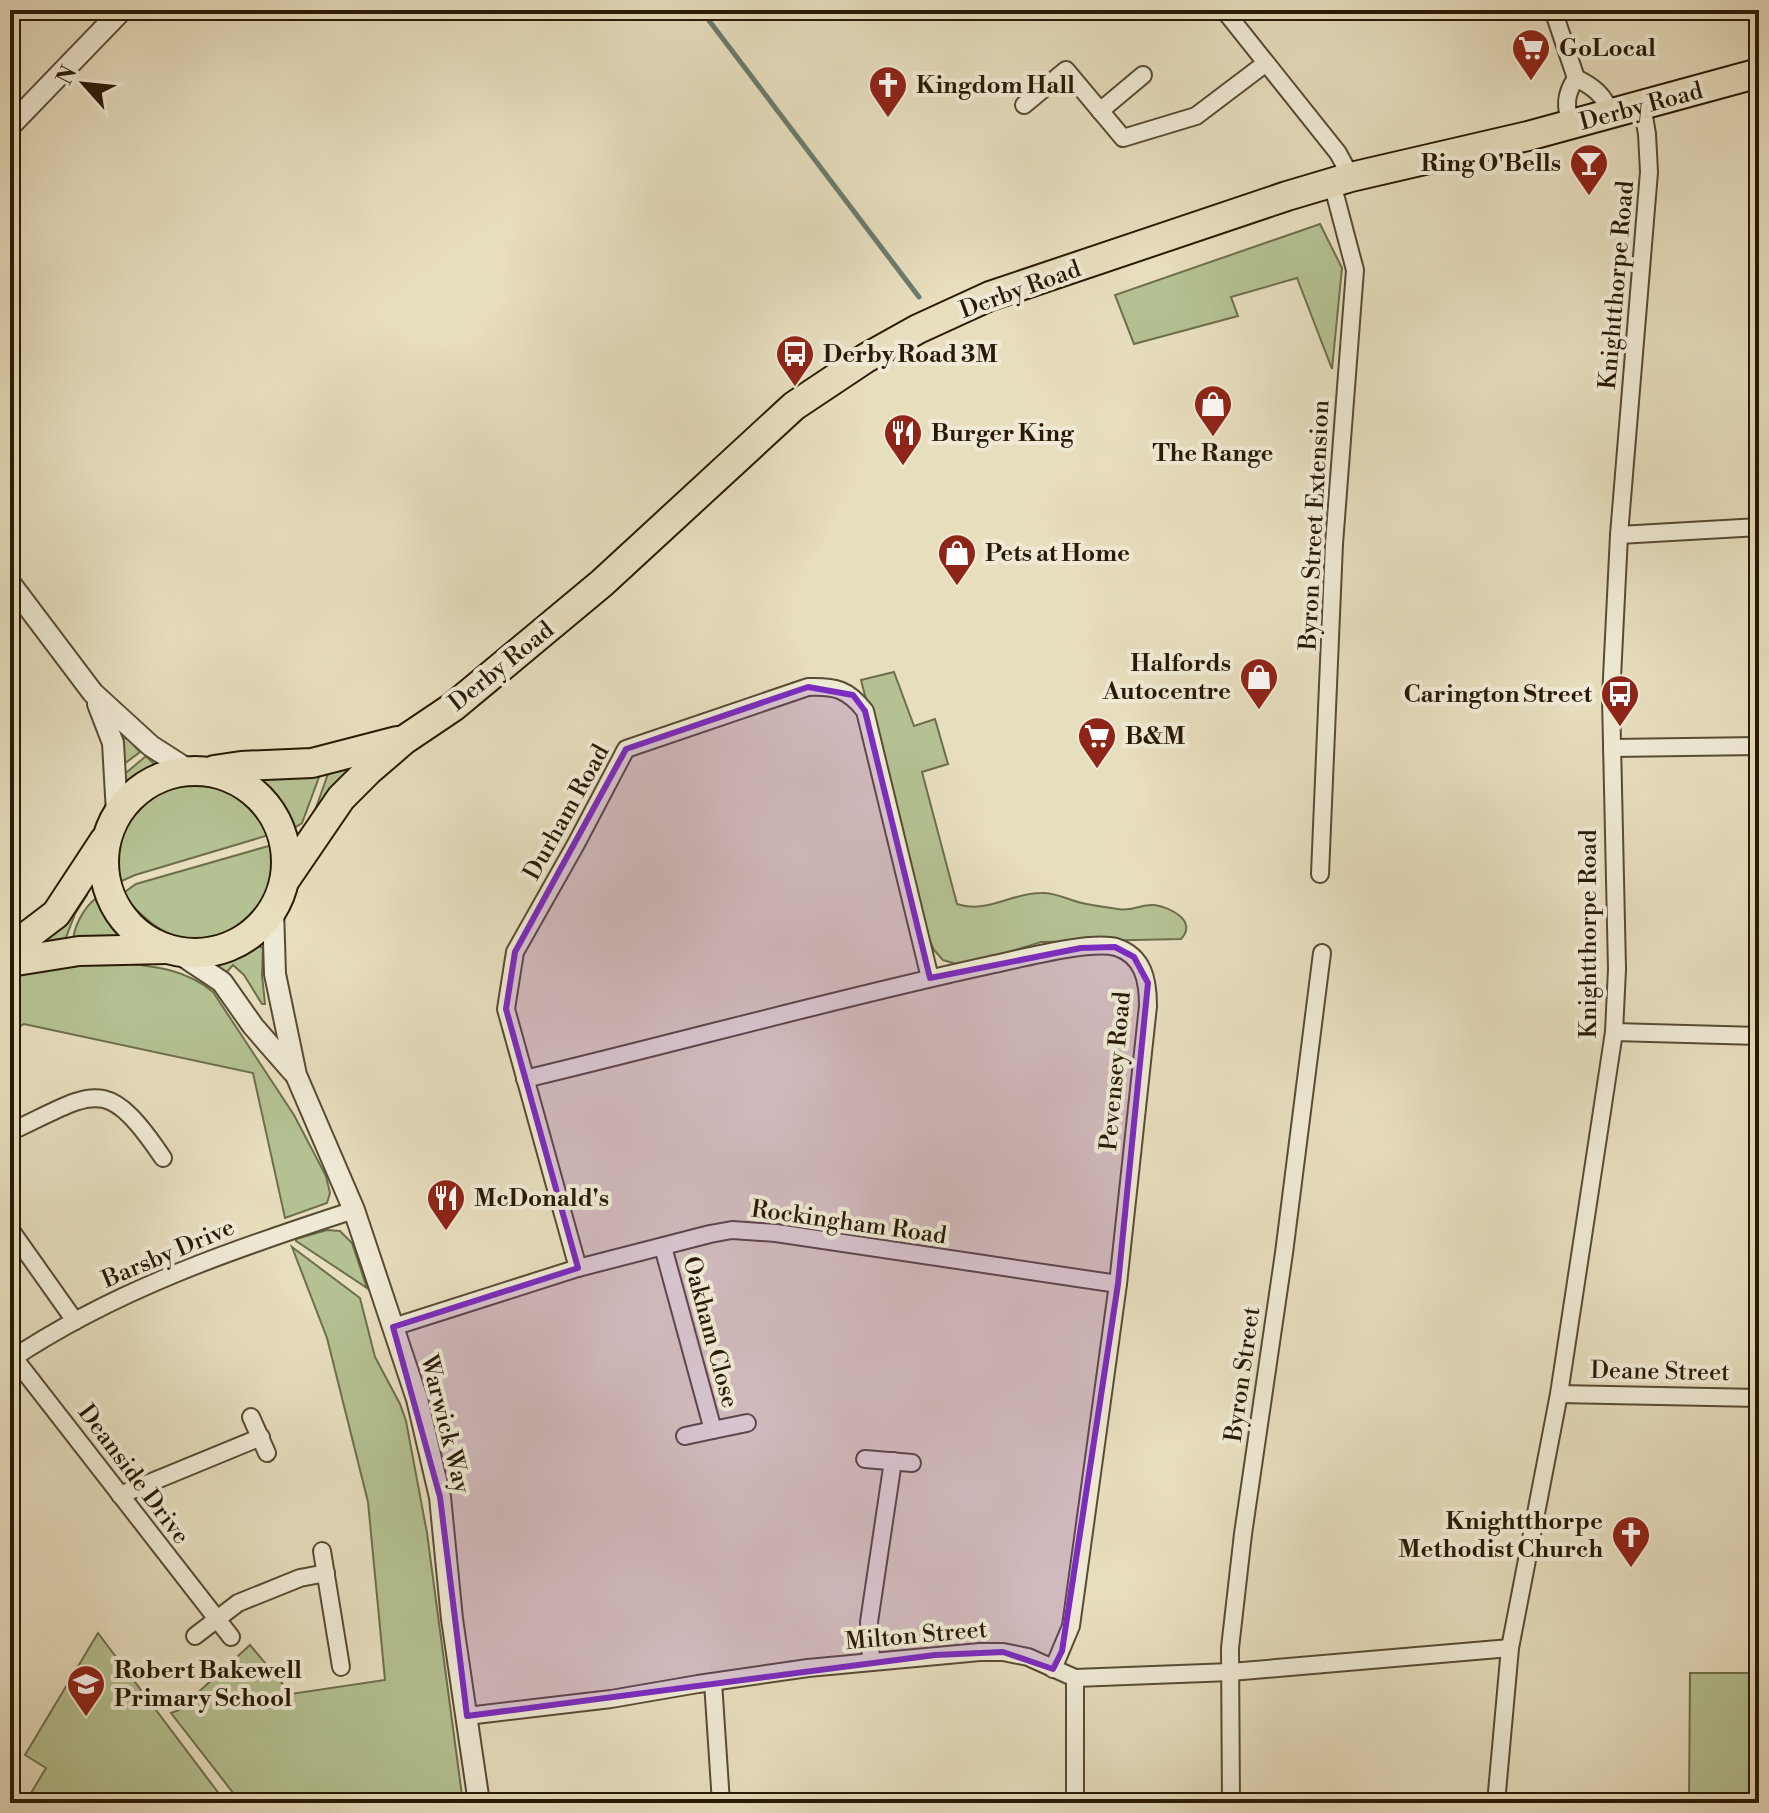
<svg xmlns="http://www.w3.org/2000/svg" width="1769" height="1813" font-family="'Libre Bodoni',serif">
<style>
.green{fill:#b4c192;stroke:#6e6e4c;stroke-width:2}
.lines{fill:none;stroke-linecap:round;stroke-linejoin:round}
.stream{stroke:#6b7b6e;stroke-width:5}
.minor-casing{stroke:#584b33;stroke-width:20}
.tertiary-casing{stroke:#584b33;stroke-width:24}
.trunk-casing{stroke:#291a05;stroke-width:32}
.minor{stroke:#efead5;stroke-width:16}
.tertiary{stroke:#efead5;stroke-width:20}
.trunk{stroke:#e7debe;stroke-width:28}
.marked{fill:#7b2cbf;fill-opacity:0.2;stroke:#7b2cbf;stroke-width:6;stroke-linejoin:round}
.labels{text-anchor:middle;stroke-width:8;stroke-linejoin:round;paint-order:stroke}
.poi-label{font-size:24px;font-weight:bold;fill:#291a05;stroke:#efead5;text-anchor:start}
.street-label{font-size:24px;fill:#291a05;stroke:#efead5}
</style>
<rect width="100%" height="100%" fill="#e7debe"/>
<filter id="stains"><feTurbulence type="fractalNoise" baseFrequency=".0025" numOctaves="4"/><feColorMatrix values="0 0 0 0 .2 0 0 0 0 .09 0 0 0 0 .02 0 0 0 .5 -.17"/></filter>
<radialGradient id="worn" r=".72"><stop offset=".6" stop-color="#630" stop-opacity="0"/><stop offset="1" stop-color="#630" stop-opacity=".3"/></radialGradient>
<g class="green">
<polygon points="1320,224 1342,268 1332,369 1297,278 1231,297 1238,316 1134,344 1115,295"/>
<path d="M894 672 914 726 935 719 948 764 922 772 957 904C987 914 1011 893 1041 893 1056 892 1068 900 1082 903 1094 906 1106 907 1118 909 1132 912 1141 904 1154 905 1170 907 1198 921 1181 939L1041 942 963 966 943 960 934 950 926 932 861 680Z"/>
<polygon points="127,738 140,752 124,764 120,740"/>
<polygon points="146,756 156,766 128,786 123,782 124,772 127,772"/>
<polygon points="359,761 312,819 330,768"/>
<polygon points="322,769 302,823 291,830 279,805 255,778"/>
<path d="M197 778C230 786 253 806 269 835L135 875 117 883C102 831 145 781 197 778Z"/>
<path d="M272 845C274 857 276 869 274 881 265 926 216 953 174 936 153 928 136 911 122 894L136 884Z"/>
<polygon points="83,892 87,895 75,914 65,940 36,950"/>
<path d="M99 896 108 914 123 935 118 944 73 946C72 928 84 906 99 896Z"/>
<polygon points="258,946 263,948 262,975 265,1004 262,1004 244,975 233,965 226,973 216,966 218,962 234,958"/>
<path d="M106 961C145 966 182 966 213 992L294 1115 326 1176 330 1193 327 1203 285 1218 253 1073 24 1024 10 1032V969Z"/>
<polygon points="327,1230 340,1231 352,1243 367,1288 296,1241 296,1239"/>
<polygon points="292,1247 360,1298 375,1357 400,1404 406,1421 427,1533 463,1803 241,1803 171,1713 179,1710 250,1645 291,1694 385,1680 368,1502 327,1338"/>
<polygon points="98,1633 226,1803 25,1803 46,1768 25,1755"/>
<polygon points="1690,1673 1759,1673 1759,1803 1689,1803"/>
</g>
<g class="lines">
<polyline class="stream" points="701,10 919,297"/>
<g class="minor-casing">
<g id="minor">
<polyline points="1224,10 1338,153 1351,177"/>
<polyline points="1553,10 1576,78"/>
<polyline points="1024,105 1066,70 1123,138 1196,116 1266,63"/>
<polyline points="1100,111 1143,75"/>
<path d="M1571 125C1565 106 1565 95 1576 78 1594 87 1604 95 1611 114"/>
<polyline points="1619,535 1759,527"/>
<polyline points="1612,748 1759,746"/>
<polyline points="1320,874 1334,544 1355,270 1332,183"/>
<polyline points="1614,1032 1759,1036"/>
<path d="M525 1079C680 1042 834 999 990 965 1019 959 1090 940 1116 947 1144 956 1148 981 1148 1006L1118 1284 1071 1626 1053 1669"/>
<path d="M10 1132C94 1093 105 1072 163 1158"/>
<polyline points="10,1229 75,1321"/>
<polyline points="663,1247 713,1430 685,1436"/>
<path d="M578 1268 506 1009 515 952 576 844 626 749 808 687C835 686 848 689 865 711L930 978"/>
<polyline points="393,1327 578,1268 710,1234 732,1230 776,1233 1118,1284"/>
<polyline points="14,1358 231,1637"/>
<path d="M10 1360C116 1289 234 1249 354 1210"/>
<polyline points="1559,1394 1759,1398"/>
<polyline points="251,1417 267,1453"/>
<polyline points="713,1430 747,1423"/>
<polyline points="865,1459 912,1463"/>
<polyline points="120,1495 261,1437"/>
<polyline points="322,1551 341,1667"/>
<polyline points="195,1636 238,1603 300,1578 326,1573"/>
<polyline points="871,1662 869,1622 893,1461"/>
<polyline points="1075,1678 1075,1803"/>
<polyline points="713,1682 721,1803"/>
<polyline points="467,1716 611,1699 698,1684 808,1668 980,1652 1003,1652 1028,1657 1075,1678 1231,1672 1510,1648"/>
<polyline points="1231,1803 1230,1648 1243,1534 1284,1253 1322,953"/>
<polyline points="1496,1803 1510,1648 1559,1394 1614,1032 1617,969 1611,698 1619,535 1649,172 1647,134 1642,105"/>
</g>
</g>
<g class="tertiary-casing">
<g id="tertiary">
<polyline points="10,126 122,10"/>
<polyline points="10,583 93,693 151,746 190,771"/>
<polyline points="98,704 113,743 117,813"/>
<polyline points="273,909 275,974 296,1075 354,1210 417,1399 440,1497 452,1619 479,1803"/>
<polyline points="177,952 222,982 253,1026 293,1072"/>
</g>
</g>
<g class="trunk-casing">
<g id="trunk">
<polyline points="214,770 241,766 312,763 397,741"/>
<circle cx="195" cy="862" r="91"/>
<polyline points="285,880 341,798 368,771 404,740 453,707 602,583 794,406 866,358 918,329 990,296 1287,196 1351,177 1528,136 1759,73"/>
<polyline points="10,949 56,914 104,841"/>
<polyline points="10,962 79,951 167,949"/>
</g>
</g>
<use href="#minor" class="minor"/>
<use href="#tertiary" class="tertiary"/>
<use href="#trunk" class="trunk"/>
</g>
<path class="marked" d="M808 687 853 695 865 711 930 978 1081 948 1115 947 1134 957 1148 983 1118 1284 1062 1651 1053 1669 1003 1652 935 1655 467 1716 440 1497 393 1327 578 1268 506 1009 515 952 626 749Z"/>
<defs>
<g id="supermarket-pin" transform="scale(2)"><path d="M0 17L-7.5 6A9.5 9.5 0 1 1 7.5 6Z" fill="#8f2418" stroke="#efead5"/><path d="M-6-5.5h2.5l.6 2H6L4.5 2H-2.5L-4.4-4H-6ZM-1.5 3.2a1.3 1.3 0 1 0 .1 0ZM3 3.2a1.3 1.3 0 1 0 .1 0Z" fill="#fff"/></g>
<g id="church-pin" transform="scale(2)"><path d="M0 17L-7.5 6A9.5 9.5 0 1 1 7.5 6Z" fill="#8f2418" stroke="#efead5"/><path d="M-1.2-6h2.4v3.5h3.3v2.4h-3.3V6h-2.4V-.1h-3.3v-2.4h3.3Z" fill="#fff"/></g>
<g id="bar-pin" transform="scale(2)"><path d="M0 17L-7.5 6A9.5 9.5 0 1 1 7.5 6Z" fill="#8f2418" stroke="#efead5"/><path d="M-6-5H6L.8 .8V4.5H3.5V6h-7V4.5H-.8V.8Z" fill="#fff"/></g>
<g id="bus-pin" transform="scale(2)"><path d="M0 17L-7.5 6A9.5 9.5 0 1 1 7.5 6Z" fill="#8f2418" stroke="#efead5"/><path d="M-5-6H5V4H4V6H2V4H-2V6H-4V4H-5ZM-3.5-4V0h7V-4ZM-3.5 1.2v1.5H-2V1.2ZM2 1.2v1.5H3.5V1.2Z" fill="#fff"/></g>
<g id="shop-pin" transform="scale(2)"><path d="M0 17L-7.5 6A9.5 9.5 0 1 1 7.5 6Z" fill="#8f2418" stroke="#efead5"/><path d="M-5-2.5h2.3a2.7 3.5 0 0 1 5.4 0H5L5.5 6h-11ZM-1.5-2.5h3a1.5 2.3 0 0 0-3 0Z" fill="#fff"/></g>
<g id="restaurant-pin" transform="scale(2)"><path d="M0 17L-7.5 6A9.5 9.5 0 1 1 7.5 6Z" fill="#8f2418" stroke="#efead5"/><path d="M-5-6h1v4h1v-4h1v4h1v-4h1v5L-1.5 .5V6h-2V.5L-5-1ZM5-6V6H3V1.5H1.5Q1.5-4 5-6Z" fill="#fff"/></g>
<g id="school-pin" transform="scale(2)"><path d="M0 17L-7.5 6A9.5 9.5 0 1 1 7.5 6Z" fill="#8f2418" stroke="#efead5"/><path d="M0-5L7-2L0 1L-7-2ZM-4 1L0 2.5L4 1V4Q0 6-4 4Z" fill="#fff"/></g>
</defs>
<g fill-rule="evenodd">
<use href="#supermarket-pin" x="1531" y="48"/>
<use href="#church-pin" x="888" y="85"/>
<use href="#bar-pin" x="1589" y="163"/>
<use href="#bus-pin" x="795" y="354"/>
<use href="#shop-pin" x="1213" y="404"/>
<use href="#restaurant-pin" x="903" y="433"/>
<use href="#shop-pin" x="957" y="553"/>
<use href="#shop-pin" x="1259" y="677"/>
<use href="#bus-pin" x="1620" y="694"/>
<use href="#supermarket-pin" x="1097" y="736"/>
<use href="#restaurant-pin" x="446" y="1198"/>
<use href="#church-pin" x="1631" y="1535"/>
<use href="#school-pin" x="86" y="1684"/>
</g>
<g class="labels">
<g class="poi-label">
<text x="1559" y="56">GoLocal</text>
<text x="916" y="93">Kingdom Hall</text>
<text x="1561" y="171" text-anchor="end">Ring O'Bells</text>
<text x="823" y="362">Derby Road 3M</text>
<text x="931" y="441">Burger King</text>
<text x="1213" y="461" text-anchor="middle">The Range</text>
<text x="985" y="561">Pets at Home</text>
<text x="1231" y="671" text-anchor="end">Halfords<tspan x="1231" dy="28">Autocentre</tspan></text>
<text x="1592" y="702" text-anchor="end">Carington Street</text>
<text x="1125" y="744">B&amp;M</text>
<text x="474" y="1206">McDonald's</text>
<text x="1603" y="1529" text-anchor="end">Knightthorpe<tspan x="1603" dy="28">Methodist Church</tspan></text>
<text x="114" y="1678">Robert Bakewell<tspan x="114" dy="28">Primary School</tspan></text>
</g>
<g class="street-label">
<text transform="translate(1641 106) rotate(-15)" y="8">Derby Road</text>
<text transform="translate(1616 285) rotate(-85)" y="8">Knightthorpe Road</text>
<text transform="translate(1020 289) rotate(-20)" y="8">Derby Road</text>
<text transform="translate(1314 525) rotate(-87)" y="8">Byron Street Extension</text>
<text transform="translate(501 666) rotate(-39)" y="8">Derby Road</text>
<text transform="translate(566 812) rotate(-61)" y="8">Durham Road</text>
<text transform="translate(1588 934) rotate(-90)" y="8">Knightthorpe Road</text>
<text transform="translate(1115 1071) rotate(-85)" y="8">Pevensey Road</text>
<text transform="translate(849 1222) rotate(8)" y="8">Rockingham Road</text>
<text transform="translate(168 1253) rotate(-23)" y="8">Barsby Drive</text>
<text transform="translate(711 1332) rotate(75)" y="8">Oakham Close</text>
<text transform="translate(1660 1371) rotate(1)" y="8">Deane Street</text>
<text transform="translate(1242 1374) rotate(-82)" y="8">Byron Street</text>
<text transform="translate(446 1424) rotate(76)" y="8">Warwick Way</text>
<text transform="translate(134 1474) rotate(53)" y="8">Deanside Drive</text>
<text transform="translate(916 1635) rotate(-5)" y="8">Milton Street</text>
</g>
</g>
<rect width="1769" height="1813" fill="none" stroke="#e7debe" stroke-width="40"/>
<rect x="12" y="12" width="1745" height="1789" fill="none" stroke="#291a05" stroke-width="4"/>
<rect x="20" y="20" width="1729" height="1773" fill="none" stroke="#291a05" stroke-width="2"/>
<g transform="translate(84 84) rotate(297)" stroke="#efead5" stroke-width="6" paint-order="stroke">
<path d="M0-6L14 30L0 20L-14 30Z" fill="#291a05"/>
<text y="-12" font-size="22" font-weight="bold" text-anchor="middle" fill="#291a05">N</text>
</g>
<rect width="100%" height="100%" filter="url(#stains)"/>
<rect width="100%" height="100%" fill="url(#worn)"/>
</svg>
